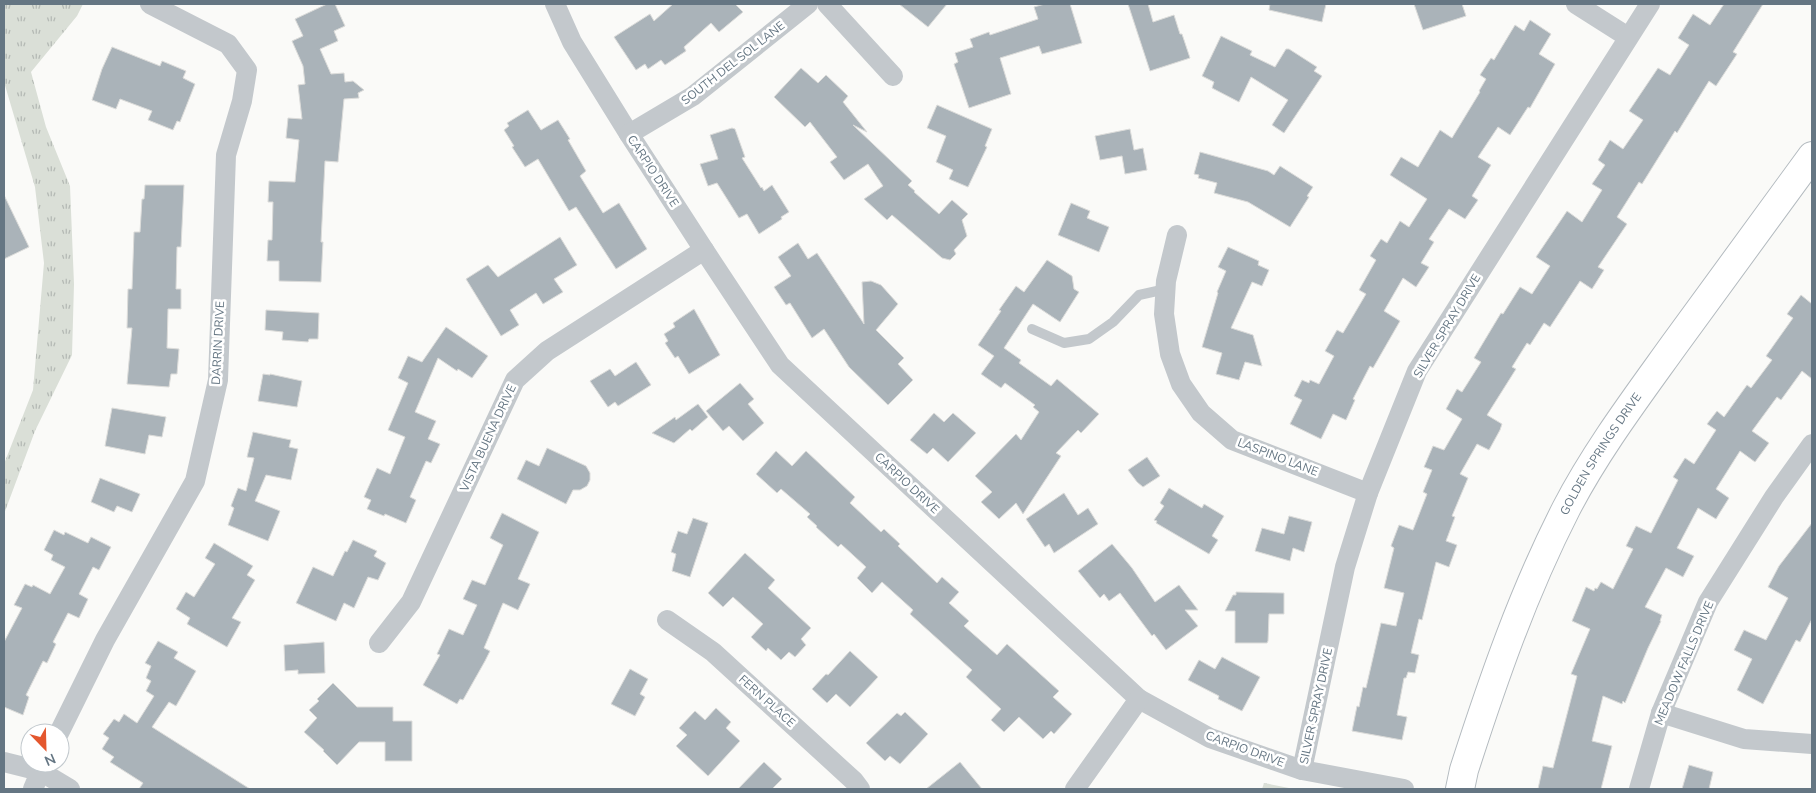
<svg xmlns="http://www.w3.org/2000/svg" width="1816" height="793" font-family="'Nunito Sans',sans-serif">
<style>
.grass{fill:url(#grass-tufts)}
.building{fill:#aab3b9;stroke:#dcdcda}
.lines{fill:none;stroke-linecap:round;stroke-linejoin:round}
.secondary-casing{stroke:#b3babf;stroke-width:30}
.service{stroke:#c3c8cc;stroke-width:10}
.minor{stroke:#c3c8cc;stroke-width:20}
.secondary{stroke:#fff;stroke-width:28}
.labels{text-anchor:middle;stroke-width:5;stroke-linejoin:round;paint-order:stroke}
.street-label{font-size:12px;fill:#657683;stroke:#fff}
</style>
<defs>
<pattern id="grass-tufts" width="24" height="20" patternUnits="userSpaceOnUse" patternTransform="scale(1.25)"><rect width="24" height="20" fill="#dadfd7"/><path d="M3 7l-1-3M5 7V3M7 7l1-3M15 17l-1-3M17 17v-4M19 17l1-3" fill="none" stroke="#b4b9b4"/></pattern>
</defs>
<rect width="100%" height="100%" fill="#fafaf8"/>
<g class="grass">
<polygon points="4,4 83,4 77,16 31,72 46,127 70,186 74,284 72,355 35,431 4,514 4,464 33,390 44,263 35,187 4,82"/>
<polygon points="1264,783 1294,789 1262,789"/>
</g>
<g class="building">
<polygon points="327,4 335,4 345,26 334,31 338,41 320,49 331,74 344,73 345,82 353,81 364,90 358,93 359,98 344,99 338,162 325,161 321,242 323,242 321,282 279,281 279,261 267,261 268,240 272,240 273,202 268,202 269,181 295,182 299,140 286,138 288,118 302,119 298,85 305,84 303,66 292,41 303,36 295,19"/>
<polygon points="673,4 735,4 743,12 719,32 711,23 684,47 686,51 665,65 661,60 648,69 645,64 636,70 614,37 650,14 654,21"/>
<polygon points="899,4 947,4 928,27"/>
<polygon points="1045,4 1070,4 1082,43 1042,54 1039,46 1000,58 1011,94 969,108 954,64 958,62 955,53 973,47 970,39 989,32 990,35 1038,19 1034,7"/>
<polygon points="1128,4 1148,4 1153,22 1174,15 1180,34 1182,34 1190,58 1150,71"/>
<polygon points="1270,4 1326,4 1322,22 1269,10"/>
<polygon points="1414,4 1462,4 1466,16 1423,30"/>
<polygon points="1724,4 1763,4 1733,52 1737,54 1716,86 1709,81 1677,133 1675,131 1642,184 1639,182 1617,217 1627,224 1598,267 1604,270 1592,289 1580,281 1550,327 1544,323 1530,345 1527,343 1512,367 1516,369 1487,415 1502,424 1500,430 1489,450 1477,444 1460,474 1468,478 1452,516 1455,517 1446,541 1457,545 1449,567 1436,562 1422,620 1419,619 1411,653 1419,655 1415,673 1408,672 1406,678 1404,678 1397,715 1407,717 1402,740 1352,731 1357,706 1359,707 1363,687 1366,688 1381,623 1396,626 1404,593 1384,588 1394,548 1391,546 1399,525 1413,530 1427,494 1423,492 1432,470 1424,467 1433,446 1444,450 1462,419 1446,409 1457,389 1462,392 1481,362 1474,358 1501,313 1503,314 1520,287 1532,294 1550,266 1536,257 1567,211 1582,222 1602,190 1592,184 1605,165 1598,160 1610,140 1623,149 1643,120 1629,111 1658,68 1670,75 1689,45 1678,38 1693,14 1710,25"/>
<polygon points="1530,20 1551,34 1539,54 1555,64 1530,108 1528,107 1510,135 1498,127 1478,157 1491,165 1472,196 1478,200 1465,219 1449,209 1429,239 1434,242 1421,263 1429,267 1416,287 1403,278 1384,311 1400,321 1373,368 1370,366 1353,399 1355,400 1346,420 1333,414 1321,439 1290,424 1302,400 1294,396 1302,380 1309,383 1310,380 1319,384 1334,356 1325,351 1337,330 1343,333 1366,294 1359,290 1376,260 1370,256 1381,239 1387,243 1400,221 1409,227 1427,199 1390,175 1401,157 1418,167 1440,130 1452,138 1480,92 1479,91 1486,79 1480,75 1491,58 1494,60 1515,25 1524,31"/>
<polygon points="1221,36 1252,51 1250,55 1275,67 1286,49 1289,49 1317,67 1314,71 1322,76 1284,133 1272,125 1288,100 1251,77 1239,102 1212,88 1214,82 1202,76"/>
<polygon points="112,47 160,66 162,61 186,71 183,78 195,84 180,122 177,121 173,130 148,120 152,111 120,99 116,109 92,100 102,69"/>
<polygon points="801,68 818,83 826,75 848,96 843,102 867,132 853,125 912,181 908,185 915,191 914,192 939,214 952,200 968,214 962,220 967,236 954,250 956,254 950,260 942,258 892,215 887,220 864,199 883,186 868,164 844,180 830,162 837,157 810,122 805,127 774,97"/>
<polygon points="937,105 992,129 985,146 987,147 968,187 949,179 953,170 936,162 946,136 927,128"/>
<polygon points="528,110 541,130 558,120 570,139 568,140 586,171 580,176 603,213 619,203 647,249 616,269 576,207 569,211 538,159 525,167 512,147 514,146 504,130 509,126 507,123"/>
<polygon points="732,128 735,129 745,157 742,158 761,188 762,187 764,191 772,185 789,212 781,217 782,219 759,234 747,214 739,218 717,183 708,186 700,164 718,159 710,135"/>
<polygon points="1130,129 1134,150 1143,148 1147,170 1125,174 1122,156 1100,160 1095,136"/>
<polygon points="1200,152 1268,171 1274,175 1280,166 1313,187 1307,196 1309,197 1290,227 1248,202 1214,193 1217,183 1198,178 1199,175 1194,174"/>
<polygon points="145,185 184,185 181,247 177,247 176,289 181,289 181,309 168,309 167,348 179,349 177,374 171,374 169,387 127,384 132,328 127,328 128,289 132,289 134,232 140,232 142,199 144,199"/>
<polygon points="4,195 29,247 4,259"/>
<polygon points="1071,203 1090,211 1087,218 1109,227 1099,252 1058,235"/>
<polygon points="560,237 577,265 554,279 563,292 543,304 536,293 510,310 519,325 501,336 466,279 488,265 498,277"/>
<polygon points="798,243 808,259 817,253 864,324 862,282 871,281 881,285 898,304 876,330 904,358 898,364 913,380 888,405 849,367 824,329 812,338 790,303 786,305 774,287 791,276 778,257"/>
<polygon points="1228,247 1259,261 1258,265 1269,270 1262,286 1252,282 1231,328 1253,335 1262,366 1245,362 1239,380 1216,374 1222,353 1202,347 1218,293 1217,292 1226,271 1218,267"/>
<polygon points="1047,260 1072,276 1074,289 1079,292 1060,322 1033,304 1004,348 1021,360 1019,363 1051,386 1057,379 1099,414 1081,433 1078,430 1056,453 1061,456 1023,514 1016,503 999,519 981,502 992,492 975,476 1016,434 1021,440 1039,412 1033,407 1035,405 1005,383 1001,388 981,374 994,356 978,345 1001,311 999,310 1016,286 1024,292"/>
<polygon points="1801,295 1812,304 1812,379 1802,371 1781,400 1777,397 1752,431 1769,443 1755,462 1740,451 1716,489 1729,498 1719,514 1716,519 1698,508 1677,548 1694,556 1683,577 1666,568 1645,607 1662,615 1660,621 1661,621 1648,648 1625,703 1623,701 1622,704 1603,696 1592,741 1612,746 1601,789 1538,789 1543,766 1553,768 1577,676 1571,674 1590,629 1572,621 1586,587 1594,591 1595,588 1597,589 1601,582 1613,589 1633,549 1626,546 1636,526 1651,533 1678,480 1673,477 1685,458 1694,464 1716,430 1707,424 1717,411 1724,417 1747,385 1751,388 1772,360 1766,356 1793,318 1787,314"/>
<polygon points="694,309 720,355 689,374 678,356 675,358 665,343 668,341 664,334 675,327 673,323"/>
<polygon points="266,310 319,313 318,339 309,339 308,342 282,340 283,332 265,330"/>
<polygon points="446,327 488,356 472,378 458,369 457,371 438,358 415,412 436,421 428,439 440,444 431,463 426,461 410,497 416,500 406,523 385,514 384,516 367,509 371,500 364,497 377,468 390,474 405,437 388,430 408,383 398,378 408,356 422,362"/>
<polygon points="636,362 651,385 618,406 615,402 608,407 590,381 610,369 615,376"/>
<polygon points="263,374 270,375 270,374 302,381 297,407 258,401"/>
<polygon points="740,383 754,399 748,404 764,423 743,441 729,426 723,431 706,411"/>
<polygon points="698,404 708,417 692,431 690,429 674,443 652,433 675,417 676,420"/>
<polygon points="112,408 166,417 162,437 149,435 145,454 105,446"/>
<polygon points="934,413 944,422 953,413 976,433 948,462 933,448 927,454 910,440"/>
<polygon points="253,432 291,440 289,447 298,449 291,480 266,475 255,501 280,511 268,541 228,525 234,508 231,506 238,488 246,491 254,458 247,457"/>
<polygon points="547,448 586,466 590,473 590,480 587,486 580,490 573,490 566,504 517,479 526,460 539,466"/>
<polygon points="776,451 792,466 806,451 855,497 850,503 881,532 884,529 900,544 898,546 937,583 942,577 959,592 949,603 969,621 964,626 997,655 1007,644 1059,691 1053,697 1072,714 1054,734 1051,731 1043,739 1019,717 1004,732 991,720 1001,709 966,677 972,670 910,614 913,610 882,582 872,593 857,578 866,567 841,544 838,547 816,527 817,526 807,517 810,514 781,489 777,493 756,474"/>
<polygon points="1147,457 1160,476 1143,487 1137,482 1128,470"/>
<polygon points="100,478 140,494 132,512 117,506 114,512 91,502"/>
<polygon points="1169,488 1202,508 1204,504 1224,516 1212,536 1218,540 1209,554 1156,523 1157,521 1154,520 1164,506 1160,503"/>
<polygon points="1064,493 1078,515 1088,508 1098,524 1054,553 1049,544 1045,547 1026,519"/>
<polygon points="502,513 539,532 518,579 530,584 518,610 503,603 484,648 490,651 485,661 463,700 460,699 457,704 423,685 440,655 437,654 449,629 463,635 477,605 463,599 472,580 485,585 503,545 490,538"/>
<polygon points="1289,516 1312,522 1304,552 1293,548 1290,561 1255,551 1262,528 1284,534"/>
<polygon points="693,518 708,523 690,577 672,571 676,554 671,552 678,531 687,534"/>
<polygon points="1812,523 1812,619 1800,642 1796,640 1763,704 1737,690 1752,659 1734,650 1744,630 1766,640 1788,598 1768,587 1779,566"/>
<polygon points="54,530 64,535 65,532 88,543 91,537 111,547 99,570 93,567 79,594 88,599 79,618 68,613 53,642 56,644 47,663 43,661 26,695 29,697 23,715 4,707 4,642 22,608 14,605 25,584 32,587 33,585 50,594 65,567 51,560 53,555 44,550"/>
<polygon points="353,540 377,551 374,556 386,563 378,580 368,577 354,608 344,603 336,621 296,603 313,567 333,576 345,551 347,552"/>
<polygon points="214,543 253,566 247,575 255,580 232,618 241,622 227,647 187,624 190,618 176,609 186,592 194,597 215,564 205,558"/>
<polygon points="1112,544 1132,568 1155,602 1179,585 1198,610 1185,610 1198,626 1166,650 1154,634 1152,636 1120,593 1109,601 1104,594 1100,598 1078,571"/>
<polygon points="745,553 775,580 768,588 811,628 801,639 806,645 795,657 789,652 781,660 768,648 766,651 751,637 763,624 733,597 723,607 708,593"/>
<polygon points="1236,592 1284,593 1284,614 1269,614 1268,641 1267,643 1235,643 1235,611 1225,611 1233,595 1236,595"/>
<polygon points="158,641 178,652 174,658 196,671 176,706 169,702 152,727 250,789 139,789 143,783 110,762 114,757 102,749 109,738 103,734 114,719 119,722 124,714 137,723 154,696 146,691 151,681 146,678 151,666 145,663"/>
<polygon points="324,642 325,673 298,674 298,670 285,671 284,645"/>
<polygon points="850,651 878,677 850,707 836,694 827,703 812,689 826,674 828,675"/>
<polygon points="1222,657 1260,677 1242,711 1218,699 1219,696 1188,680 1199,660 1215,669"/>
<polygon points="630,669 648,679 640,694 645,697 635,716 611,704"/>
<polygon points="333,683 357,707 393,707 393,721 412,721 412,761 385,761 385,742 359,742 337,765 323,751 324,750 304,732 317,718 309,710 319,701 317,699"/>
<polygon points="716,708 731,722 726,728 740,741 708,776 676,746 687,735 679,728 695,711 705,720"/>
<polygon points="905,712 928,734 900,764 890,756 885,761 866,743 897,713 901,716"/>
<polygon points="764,762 782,779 772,789 738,789"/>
<polygon points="960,762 982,789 926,789"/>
<polygon points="1689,765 1713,772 1709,789 1682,789"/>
</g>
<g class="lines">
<g class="secondary-casing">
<g id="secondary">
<path id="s1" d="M1460 789 1464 770C1493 680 1523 593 1566 509 1596 451 1636 398 1674 345 1720 282 1766 219 1812 156"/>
</g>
</g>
<polyline class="service" points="1032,329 1064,343 1089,339 1113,322 1139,295 1166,289"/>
<g class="minor">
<polyline points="555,4 572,42 629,134 704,250 780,365 1139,699 1210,738 1302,770 1404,789"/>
<polyline points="827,4 893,76"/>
<polyline points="1576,4 1628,37"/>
<polyline points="629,134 693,96 808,4"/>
<polyline points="1177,235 1166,281 1164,314 1170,354 1181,384 1201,413 1232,440 1368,493"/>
<polyline points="667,620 713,652 854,781 860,789"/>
<polyline points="379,643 411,602 515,380 547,351 704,250"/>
<polyline points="1661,713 1744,739 1812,744"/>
<polyline points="59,733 105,640 195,481 218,380 226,155 242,101 247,70 228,44 150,4"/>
<polyline points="4,762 40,771 70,789"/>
<polyline points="1302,770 1345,567 1368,493 1417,371 1650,4"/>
<polyline points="33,789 44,763"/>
<polyline points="1075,789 1139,699"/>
<polyline points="1639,789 1661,713 1708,602 1774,497 1812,444"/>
</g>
<use href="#secondary" class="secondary"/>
</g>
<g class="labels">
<g class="street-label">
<text transform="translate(733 63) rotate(-38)" y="4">SOUTH DEL SOL LANE</text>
<text transform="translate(653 171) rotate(57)" y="4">CARPIO DRIVE</text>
<text transform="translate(1447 326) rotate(-59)" y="4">SILVER SPRAY DRIVE</text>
<text transform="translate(218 343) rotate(-87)" y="4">DARRIN DRIVE</text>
<text transform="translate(488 438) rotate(-65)" y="4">VISTA BUENA DRIVE</text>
<text dy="4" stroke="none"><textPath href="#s1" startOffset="365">GOLDEN SPRINGS DRIVE</textPath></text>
<text transform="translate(1278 457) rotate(21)" y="4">LASPINO LANE</text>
<text transform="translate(907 483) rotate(43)" y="4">CARPIO DRIVE</text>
<text transform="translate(1684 663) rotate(-67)" y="4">MEADOW FALLS DRIVE</text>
<text transform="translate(767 701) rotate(42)" y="4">FERN PLACE</text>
<text transform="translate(1316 706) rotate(-78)" y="4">SILVER SPRAY DRIVE</text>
<text transform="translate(1245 749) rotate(20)" y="4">CARPIO DRIVE</text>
</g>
</g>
<rect width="1816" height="793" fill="none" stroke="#657683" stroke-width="10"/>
<g transform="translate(45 748) rotate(157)"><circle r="24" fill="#ffffff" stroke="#c1c8cd"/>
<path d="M0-4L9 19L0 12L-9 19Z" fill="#e4572e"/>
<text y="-8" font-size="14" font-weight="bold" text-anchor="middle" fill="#657683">N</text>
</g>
</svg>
